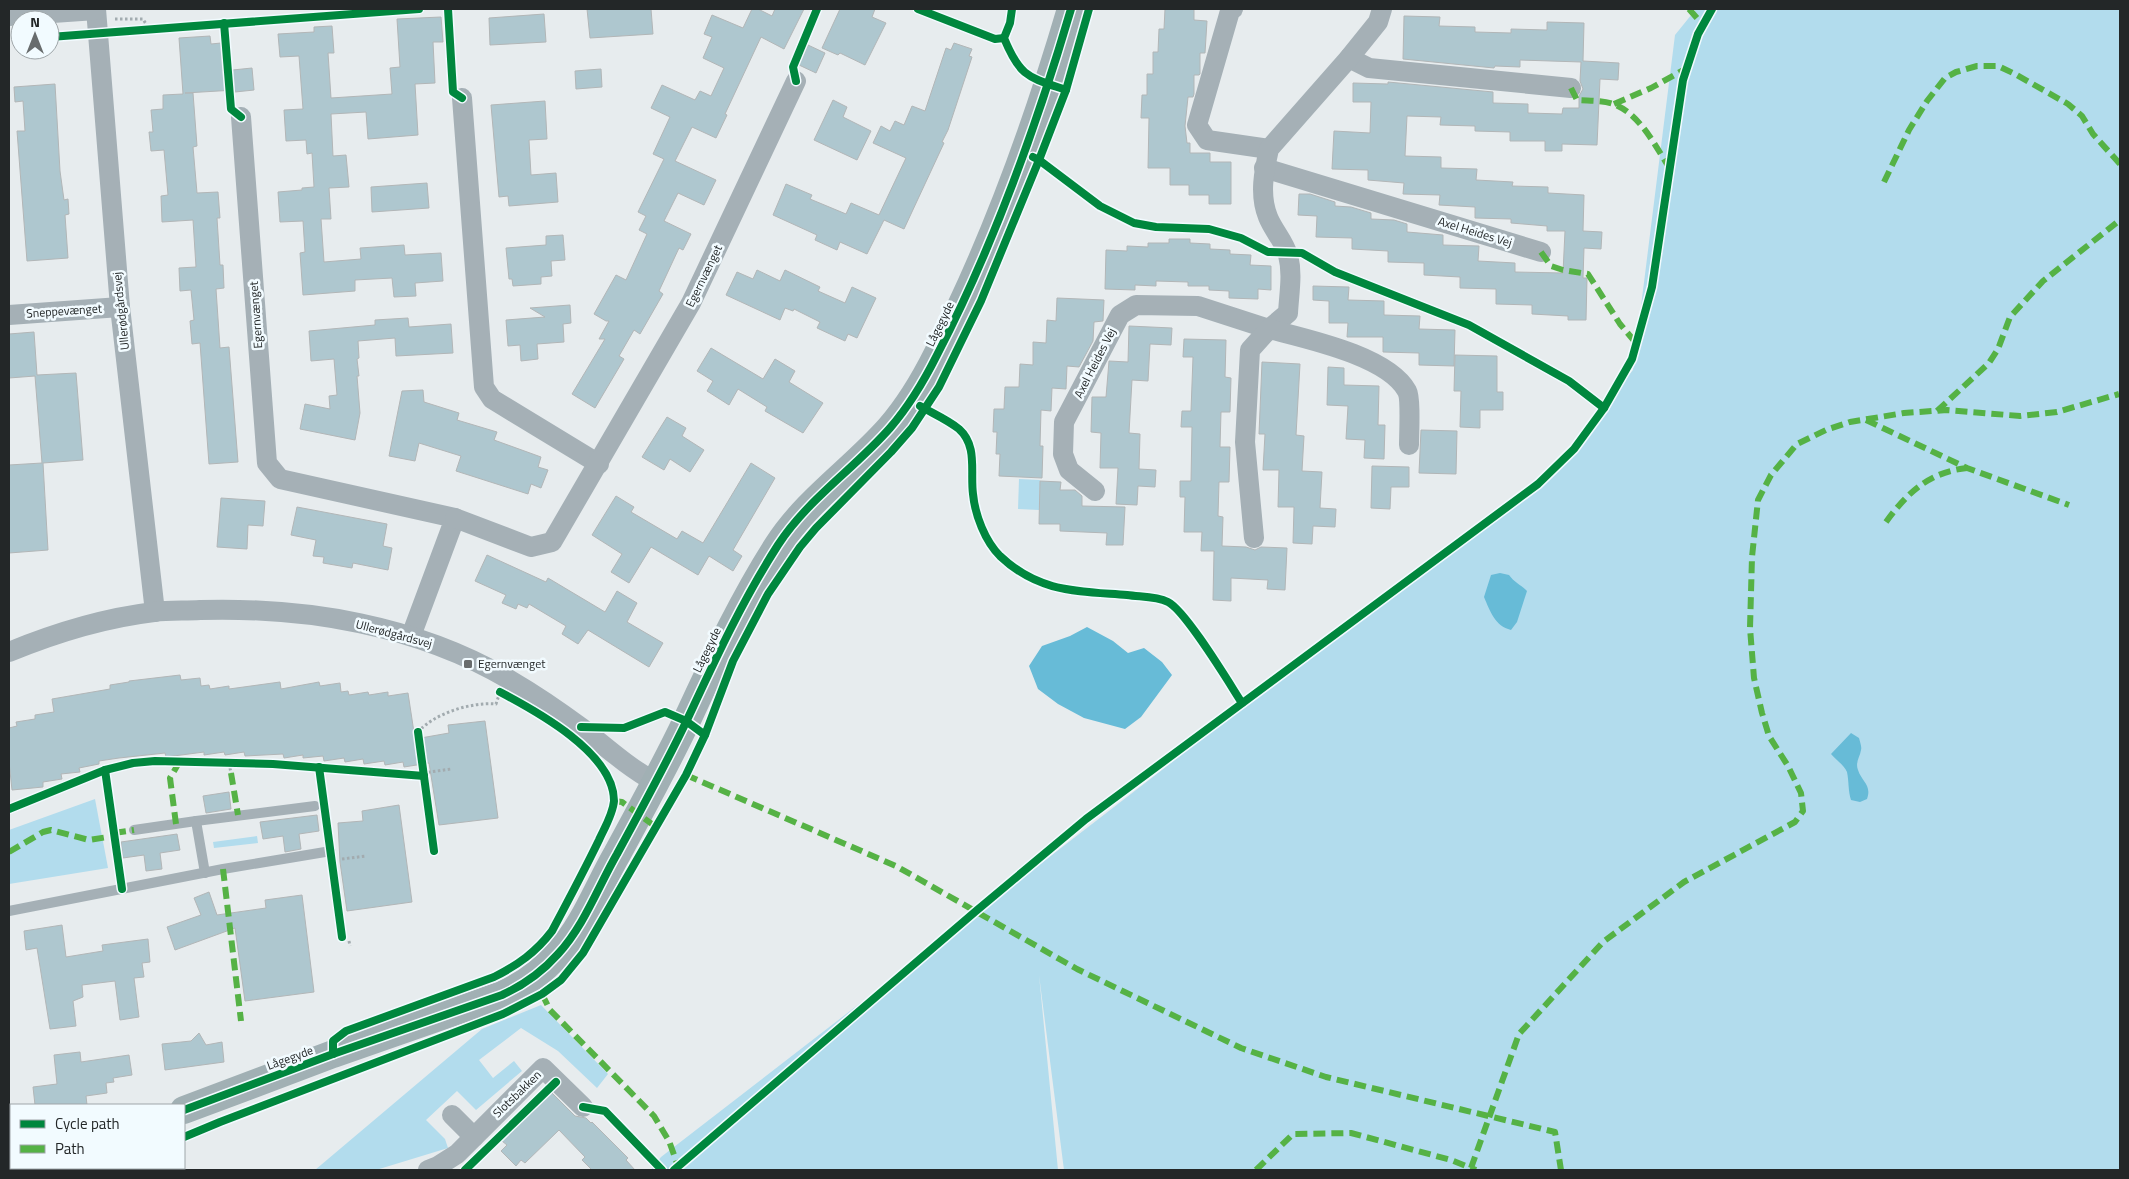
<svg xmlns="http://www.w3.org/2000/svg" width="2129" height="1179" font-family="'Titillium Web',sans-serif">
<style>
.green{fill:#b2dced}
.water{fill:#67bbd7}
.building{fill:#aec7cf;stroke:#b2b6b7}
.lines{fill:none;stroke-linecap:round;stroke-linejoin:round}
.path{stroke:#a2abaf;stroke-width:3;stroke-dasharray:2.5 2.5;stroke-linecap:butt}
.lane{stroke:#a5b0b6;stroke-width:10}
.street{stroke:#a5b0b6;stroke-width:20}
.secondary{stroke:#a1b0b4;stroke-width:28}
.quiet{stroke:#55b245;stroke-width:6;stroke-dasharray:12 6;stroke-linecap:butt}
.cycleway-casing{stroke:#f2fbff;stroke-width:11}
.cycleway{stroke:#00873e;stroke-width:8}
.poi-dot{fill:#686c6d;stroke:#f2fbff;stroke-width:2}
.labels{text-anchor:middle;stroke-width:5;stroke-linejoin:round;paint-order:stroke}
.street-label{font-size:12px;fill:#232728;stroke:#f2fbff}
.poi-label{font-size:12px;fill:#232728;stroke:#f2fbff;text-anchor:start}
</style>
<rect width="100%" height="100%" fill="#e7ecee"/>
<g class="green">
<polygon points="1696,9 2120,9 2120,1170 1064,1170 1039,975 1058,1170 651,1170 661,1157 1558,464 1633,370 1675,35"/>
<polygon points="1019,479 1040,480 1039,510 1018,509"/>
<polygon points="95,799 108,868 9,884 9,830"/>
<polygon points="257,836 258,843 214,848 213,842"/>
<polygon points="541,1005 608,1074 597,1088 558,1051 521,1028 479,1060 493,1078 514,1061 522,1071 476,1110 457,1091 426,1120 445,1139 448,1148 376,1170 315,1170 482,1029"/>
</g>
<g class="water">
<path d="M1500 573 1509 575C1514 582 1521 585 1527 591L1517 622 1511 630C1495 626 1490 611 1484 597L1491 575Z"/>
<polygon points="1087,627 1113,641 1128,653 1144,648 1162,662 1172,675 1141,717 1125,729 1084,718 1058,704 1038,689 1029,666 1042,646 1070,636"/>
<path d="M1851 733 1859 738C1860 742 1862 747 1861 750 1860 757 1855 762 1858 770 1862 782 1872 785 1867 799L1860 802 1851 800C1848 791 1849 781 1847 772 1844 765 1836 760 1831 754Z"/>
</g>
<g class="building">
<polygon points="587,9 651,9 653,34 590,38"/>
<polygon points="752,9 758,9 772,16 775,9 804,9 784,49 761,37 725,114 727,115 716,138 692,127 675,161 716,180 704,205 678,193 664,221 691,234 683,250 679,248 659,291 663,294 640,334 634,330 619,356 624,359 595,408 572,394 605,339 599,339 609,321 606,321 594,314 616,275 626,280 647,234 639,230 646,216 638,212 664,159 653,154 670,117 651,108 662,85 695,100 700,91 711,96 724,68 703,58 712,37 704,34 712,15 743,28"/>
<polygon points="840,9 875,9 872,17 886,23 865,65 840,53 838,55 822,48"/>
<polygon points="1165,9 1194,9 1194,20 1207,21 1205,53 1200,53 1200,74 1199,75 1194,75 1194,94 1193,97 1188,97 1185,126 1187,143 1190,143 1190,153 1210,153 1210,162 1231,162 1231,204 1209,204 1209,195 1189,195 1189,185 1170,185 1170,168 1148,168 1149,118 1141,118 1142,95 1147,95 1147,74 1153,74 1153,52 1158,52 1159,29 1164,29"/>
<polygon points="544,14 546,42 490,45 489,18"/>
<polygon points="1404,16 1440,17 1439,26 1475,27 1475,32 1511,33 1511,29 1547,30 1547,22 1584,23 1583,61 1619,63 1618,80 1600,79 1597,145 1562,144 1562,151 1545,151 1545,141 1510,141 1510,132 1475,131 1475,126 1440,125 1441,117 1407,116 1405,156 1441,157 1441,168 1477,169 1476,180 1513,182 1512,186 1548,187 1548,193 1584,195 1583,231 1602,232 1601,249 1584,248 1583,278 1587,278 1586,320 1568,320 1568,316 1532,314 1532,305 1496,304 1496,289 1460,288 1460,277 1424,275 1424,263 1388,262 1388,251 1352,249 1352,238 1316,237 1317,216 1298,215 1299,194 1310,194 1335,202 1335,206 1351,207 1371,213 1371,219 1394,220 1407,224 1407,232 1443,235 1443,245 1479,246 1478,261 1515,263 1515,272 1563,273 1565,231 1547,231 1547,226 1511,223 1511,219 1475,218 1475,207 1439,205 1440,195 1403,194 1404,183 1368,180 1368,170 1332,169 1334,131 1370,133 1371,102 1353,102 1353,83 1388,84 1388,82 1493,92 1493,103 1528,104 1528,113 1562,114 1563,108 1579,108 1579,96 1583,89 1580,81 1581,62 1520,60 1520,67 1495,66 1494,68 1403,59"/>
<polygon points="441,17 443,42 433,42 435,83 415,84 418,135 368,139 366,112 331,114 333,156 346,155 349,187 329,188 331,219 321,219 324,262 361,259 360,248 404,245 405,255 441,253 443,281 415,283 416,296 394,297 392,278 355,280 355,291 303,295 300,253 305,252 303,221 280,222 278,192 302,190 302,188 314,187 312,153 307,154 306,140 286,141 284,110 303,109 299,56 280,57 278,34 314,32 314,27 332,26 334,53 328,53 331,98 392,94 390,68 400,67 397,19"/>
<polygon points="210,36 211,44 221,43 223,71 252,68 254,90 235,92 235,90 185,93 193,93 197,146 193,147 197,193 218,192 220,218 217,218 220,265 223,265 224,288 216,289 220,348 229,347 238,462 209,464 200,343 192,344 190,321 194,320 191,290 180,291 179,268 196,267 193,220 162,222 161,196 168,195 164,150 151,151 149,132 153,132 151,110 163,109 163,95 183,94 179,38"/>
<polygon points="954,43 972,49 969,56 972,57 948,130 942,142 944,143 904,229 884,220 867,254 840,242 837,250 815,240 817,235 773,215 786,184 812,195 810,199 846,214 851,203 879,215 906,158 873,143 881,126 890,131 895,121 904,125 912,106 925,111 946,48 951,50"/>
<polygon points="808,45 825,53 816,73 799,65"/>
<polygon points="601,69 602,87 576,89 575,71"/>
<polygon points="55,84 60,171 64,200 68,199 69,214 65,215 68,258 27,261 17,131 25,131 23,101 15,102 14,87"/>
<polygon points="833,100 847,107 843,117 871,131 857,160 814,140"/>
<polygon points="545,101 547,139 529,140 531,175 556,173 558,202 509,206 508,196 499,197 491,105"/>
<polygon points="427,183 429,208 372,212 371,187"/>
<polygon points="563,235 565,260 551,261 552,276 541,277 541,284 513,286 512,279 509,279 506,248 546,245 546,236"/>
<polygon points="1169,239 1190,239 1190,243 1210,244 1210,249 1230,250 1230,254 1251,255 1250,265 1271,266 1271,290 1258,289 1258,299 1229,298 1229,291 1209,290 1209,286 1188,286 1188,282 1156,281 1156,286 1135,285 1135,290 1105,289 1106,250 1127,251 1127,246 1148,247 1148,243 1169,243"/>
<polygon points="757,270 780,281 785,270 820,287 818,291 845,303 852,287 876,298 857,338 848,334 845,341 817,328 820,322 794,309 793,311 785,308 780,320 726,295 737,272 753,279"/>
<polygon points="1313,286 1349,287 1348,300 1384,301 1384,315 1420,316 1419,329 1455,330 1454,366 1419,365 1419,353 1383,352 1383,337 1347,337 1348,323 1329,323 1329,301 1313,300"/>
<polygon points="1057,298 1104,300 1103,321 1094,322 1093,341 1079,367 1067,366 1066,389 1052,388 1051,411 1041,410 1040,446 1043,446 1042,478 999,476 1000,454 996,454 997,432 993,432 994,409 1004,409 1005,387 1019,387 1020,364 1033,365 1033,342 1046,343 1047,320 1056,321"/>
<polygon points="570,305 571,323 563,324 564,342 537,344 538,359 521,361 520,345 508,346 506,320 545,317 530,308"/>
<polygon points="408,318 409,327 451,324 453,353 396,356 395,338 358,341 359,358 357,359 359,376 357,376 360,413 355,440 300,429 305,404 330,409 329,396 337,395 334,359 311,361 309,331 375,325 375,320"/>
<polygon points="1129,326 1172,328 1171,345 1150,344 1148,381 1132,380 1129,433 1140,434 1139,469 1156,470 1155,487 1138,486 1137,505 1116,504 1118,468 1100,468 1101,433 1091,432 1092,397 1106,397 1109,361 1128,362"/>
<polygon points="34,332 37,375 76,373 83,460 43,463 48,550 9,553 9,465 42,463 35,376 9,378 9,334"/>
<polygon points="1184,339 1226,340 1225,377 1231,378 1230,412 1221,412 1220,447 1230,447 1229,482 1219,482 1218,516 1223,517 1222,546 1246,547 1255,550 1261,547 1287,548 1285,590 1267,589 1268,580 1231,578 1231,601 1213,600 1214,551 1201,551 1202,532 1184,532 1185,497 1180,497 1180,481 1191,481 1192,427 1181,427 1182,411 1191,411 1193,357 1183,357"/>
<polygon points="711,348 763,379 775,359 795,371 789,382 823,403 803,433 765,411 767,407 738,389 729,405 707,391 713,381 697,371"/>
<polygon points="1455,355 1497,356 1497,392 1503,392 1503,410 1480,410 1480,428 1460,427 1461,391 1454,391"/>
<polygon points="1262,362 1300,364 1296,435 1304,436 1302,471 1322,472 1320,508 1336,509 1335,527 1313,526 1312,544 1293,543 1294,507 1278,507 1279,470 1263,470 1265,434 1259,434"/>
<polygon points="1328,367 1344,368 1344,385 1379,386 1378,425 1385,425 1384,459 1364,458 1365,440 1346,439 1348,406 1327,405"/>
<polygon points="423,390 424,402 459,413 457,420 497,432 494,440 541,457 538,467 548,470 541,488 531,484 528,494 456,471 461,456 419,443 415,461 389,456 402,391"/>
<polygon points="667,417 686,428 682,436 704,450 690,472 670,459 664,470 642,457"/>
<polygon points="1421,430 1457,431 1456,474 1419,473"/>
<polygon points="751,463 775,478 733,550 742,556 733,571 709,556 698,575 651,547 629,583 611,572 622,554 592,535 616,496 634,507 631,512 677,539 682,531 703,543"/>
<polygon points="1372,466 1409,467 1409,487 1391,487 1390,509 1371,508"/>
<polygon points="1040,481 1061,482 1060,490 1075,490 1082,496 1082,506 1125,507 1123,545 1106,545 1107,533 1060,531 1060,524 1039,524"/>
<polygon points="221,498 265,501 263,526 248,525 247,549 217,547"/>
<polygon points="297,507 387,524 383,546 392,548 388,570 353,563 352,568 323,563 324,557 313,556 316,540 291,535"/>
<polygon points="487,555 546,582 548,578 605,612 617,591 637,603 627,622 663,643 649,667 588,630 578,644 562,634 566,626 529,604 527,608 518,604 516,609 502,603 506,595 475,581"/>
<polygon points="180,675 181,680 200,678 201,686 209,685 210,689 229,686 229,689 280,682 281,689 319,682 320,686 340,683 341,692 348,691 349,695 368,692 369,695 388,692 388,696 408,693 415,739 449,733 448,725 485,721 498,818 439,825 429,763 404,767 403,762 385,765 384,761 364,764 363,759 345,762 344,758 324,761 323,756 303,758 303,755 284,758 283,754 245,756 244,752 225,755 224,752 204,755 204,752 166,757 165,753 119,758 99,761 99,764 79,768 80,772 61,774 62,779 43,782 43,787 12,790 9,762 9,728 17,726 16,722 35,719 35,715 54,712 52,699 110,689 110,685 129,682 129,681"/>
<polygon points="229,792 231,809 206,813 203,796"/>
<polygon points="399,805 412,902 347,911 340,862 338,823 363,821 362,811"/>
<polygon points="317,815 319,831 299,834 301,849 285,852 283,836 263,839 260,822"/>
<polygon points="177,834 180,850 160,853 162,869 146,871 144,855 123,858 121,842"/>
<polygon points="209,892 217,915 266,908 265,900 302,895 314,992 245,1001 235,928 175,950 167,927 201,915 194,898"/>
<polygon points="62,925 66,957 103,951 102,945 148,939 150,962 142,963 144,977 134,978 139,1017 120,1020 115,981 82,985 83,997 73,1001 76,1026 50,1029 37,948 26,950 24,931"/>
<polygon points="199,1033 206,1045 222,1042 224,1062 165,1070 162,1044 191,1041"/>
<polygon points="80,1052 81,1062 129,1055 132,1075 113,1078 114,1082 106,1083 107,1093 86,1096 87,1105 35,1105 33,1087 57,1084 54,1055"/>
<polygon points="552,1093 575,1116 586,1118 591,1123 592,1122 628,1158 626,1160 635,1170 592,1170 582,1160 585,1157 559,1130 525,1163 521,1160 516,1166 501,1151 507,1145 502,1141"/>
</g>
<g class="lines">
<g class="path">
<polyline points="115,19 143,19 149,29"/>
<path d="M418 732C435 713 471 702 496 704L499 695"/>
<polyline points="229,763 231,773"/>
<polyline points="423,773 451,769"/>
<polyline points="342,859 366,856"/>
<polyline points="349,941 350,946"/>
</g>
<g class="lane">
<polyline points="196,821 315,806"/>
<polyline points="134,830 196,821 205,873"/>
<polyline points="9,911 223,869 331,851"/>
</g>
<g class="street">
<polyline points="96,9 120,307 155,612"/>
<polyline points="1233,9 1230,11 1197,125 1207,140 1269,149"/>
<polyline points="9,16 96,10"/>
<polyline points="1349,58 1369,68 1571,88"/>
<polyline points="462,98 484,387 492,399 599,464"/>
<polyline points="241,117 267,463 280,479 455,518 411,636"/>
<polyline points="1264,168 1541,252"/>
<polyline points="9,315 120,307"/>
<path d="M1095 491 1069 470 1063 454 1064 422 1120 315 1136 305 1198 306 1269 329 1288 313C1289 294 1293 274 1288 255 1284 241 1273 230 1268 217 1259 195 1264 171 1269 149L1349 58 1378 22 1382 9"/>
<polyline points="455,518 531,547 552,542 691,303 796,81"/>
<path d="M1254 538 1245 442 1250 350 1269 329C1307 339 1388 356 1407 391 1411 398 1409 435 1409 445"/>
<path d="M9 652C55 633 104 618 154 612 169 610 185 611 200 610 306 607 417 625 510 680 534 694 559 711 582 728 606 747 628 767 655 782"/>
<polyline points="452,1115 474,1137"/>
<polyline points="9,1123 11,1143"/>
<polyline points="15,1168 15,1170"/>
<polyline points="428,1170 438,1166 457,1154 543,1068 583,1107"/>
</g>
<g class="secondary">
<path d="M184 1110 333 1054 502 995C524 985 542 972 558 954 584 926 598 887 617 854 641 810 665 766 687 720 715 660 742 601 778 545 808 499 854 469 890 428 909 406 924 381 937 355 994 245 1036 128 1071 9"/>
<polyline points="56,1170 60,1168"/>
</g>
<g class="quiet">
<polyline points="1689,9 1703,25"/>
<path d="M1571 88 1577 100C1590 101 1605 100 1616 105 1641 116 1656 147 1670 169"/>
<polyline points="1614,104 1651,88 1687,68"/>
<polyline points="1884,182 1909,130 1927,101 1945,78 1956,72 1977,66 1998,66 2015,74 2068,104 2082,116 2093,134 2120,164"/>
<polyline points="1541,252 1551,266 1563,270 1588,274 1620,324 1636,343"/>
<polyline points="1937,411 1989,363 1998,349 2010,317 2043,281 2120,220"/>
<polyline points="1866,420 1967,468 2069,505"/>
<path d="M1886 522C1907 493 1929 472 1967 468"/>
<polyline points="231,773 238,815"/>
<polyline points="686,775 896,866 1077,969 1241,1048 1326,1077 1555,1132 1561,1170"/>
<polyline points="614,801 622,802 656,827"/>
<polyline points="176,824 170,778 180,761"/>
<polyline points="114,833 134,830"/>
<polyline points="9,852 43,832 51,830 89,840 114,836"/>
<polyline points="223,869 241,1021"/>
<polyline points="542,994 550,1010 654,1116 669,1141 678,1166"/>
<polyline points="116,1168 119,1170"/>
<polyline points="1471,1168 1519,1034 1603,942 1684,882 1795,822 1803,811 1801,793 1788,766 1769,736 1762,713 1754,678 1750,628 1752,557 1758,500 1771,475 1797,444 1826,430 1850,422 1904,413 1947,410 2020,416 2057,412 2119,394"/>
<polyline points="1256,1170 1293,1134 1351,1133 1451,1160 1476,1170"/>
</g>
<g class="cycleway-casing">
<g id="cycleway">
<polyline points="448,9 453,92 462,98"/>
<polyline points="918,9 995,39 1004,38"/>
<path d="M1012 9 1010 23 1004 38C1020 77 1028 77 1066 90"/>
<polyline points="224,23 231,109 241,117"/>
<polyline points="50,37 419,9"/>
<polyline points="796,81 793,67 817,9"/>
<polyline points="1033,157 1039,160 1100,206 1134,223 1156,227 1209,229 1241,238 1268,252 1302,253 1335,272 1469,325 1569,381 1604,408"/>
<path d="M920 406C932 413 948 420 959 429 978 446 970 472 973 494 975 515 985 541 1000 556 1039 593 1078 591 1127 595 1141 597 1156 596 1168 602 1186 611 1229 683 1242 703"/>
<polyline points="581,727 624,728 665,712 686,721 705,735"/>
<polyline points="418,732 434,851"/>
<polyline points="319,767 342,937"/>
<polyline points="105,770 122,889"/>
<polyline points="9,809 105,770 133,763 155,761 273,764 424,776"/>
<path d="M333 1054V1041L346 1031 494 977C518 965 536 952 552 931 568 901 584 871 599 840 604 829 613 814 614 801 614 753 536 711 500 692"/>
<polyline points="583,1107 605,1111 662,1170"/>
<path d="M184 1110 333 1054 502 995C524 985 542 972 558 954 584 926 598 887 617 854 641 810 665 766 687 720 715 660 742 601 778 545 808 499 854 469 890 428 909 406 924 381 937 355 994 245 1036 128 1071 9"/>
<polyline points="184,1137 220,1122 503,1014 542,994 561,980 583,953 686,775 705,735 733,661 768,594 800,547 816,528 891,452 912,428 939,387 981,301 1039,160 1066,90 1089,9"/>
<polyline points="465,1170 556,1082"/>
<polyline points="674,1170 976,911 1086,819 1538,484 1574,449 1604,408 1632,359 1652,287 1683,80 1698,34 1712,9"/>
</g>
</g>
<use href="#cycleway" class="cycleway"/>
</g>
<rect class="poi-dot" x="463" y="659" width="10" height="10" rx="2.5"/>
<g class="labels">
<g class="street-label">
<text transform="translate(1475 232) rotate(17)" y="4">Axel Heides Vej</text>
<text transform="translate(704 276) rotate(-64)" y="4">Egernvænget</text>
<text transform="translate(64 311) rotate(-4)" y="4">Sneppevænget</text>
<text transform="translate(121 311) rotate(-96)" y="4">Ullerødgårdsvej</text>
<text transform="translate(256 315) rotate(-94)" y="4">Egernvænget</text>
<text transform="translate(940 324) rotate(-64)" y="4">Lågegyde</text>
<text transform="translate(1095 363) rotate(-63)" y="4">Axel Heides Vej</text>
<text transform="translate(394 634) rotate(15)" y="4">Ullerødgårdsvej</text>
<text transform="translate(707 650) rotate(-64)" y="4">Lågegyde</text>
<text transform="translate(290 1058) rotate(-20)" y="4">Lågegyde</text>
<text transform="translate(517 1094) rotate(-44)" y="4">Slotsbakken</text>
</g>
<g class="poi-label">
<text x="478" y="668">Egernvænget</text>
</g>
</g>
<rect width="2129" height="1179" fill="none" stroke="#232728" stroke-width="20"/>
<rect x="10" y="1104" width="175" height="65" fill="#f2fbff" stroke="#9fa6a9"/>
<rect x="20" y="1120" width="25" height="8" fill="#00873e" stroke="#9fa6a9"/>
<text x="55" y="1129" font-size="15" fill="#232728">Cycle path</text>
<rect x="20" y="1145" width="25" height="8" fill="#55b245" stroke="#9fa6a9"/>
<text x="55" y="1154" font-size="15" fill="#232728">Path</text>
<g transform="translate(35 35)"><circle r="24" fill="#f2fbff" stroke="#9fa6a9"/>
<path d="M0-4L9 19L0 12L-9 19Z" fill="#686c6d"/>
<text y="-8" font-size="14" font-weight="bold" text-anchor="middle" fill="#232728">N</text>
</g>
</svg>
